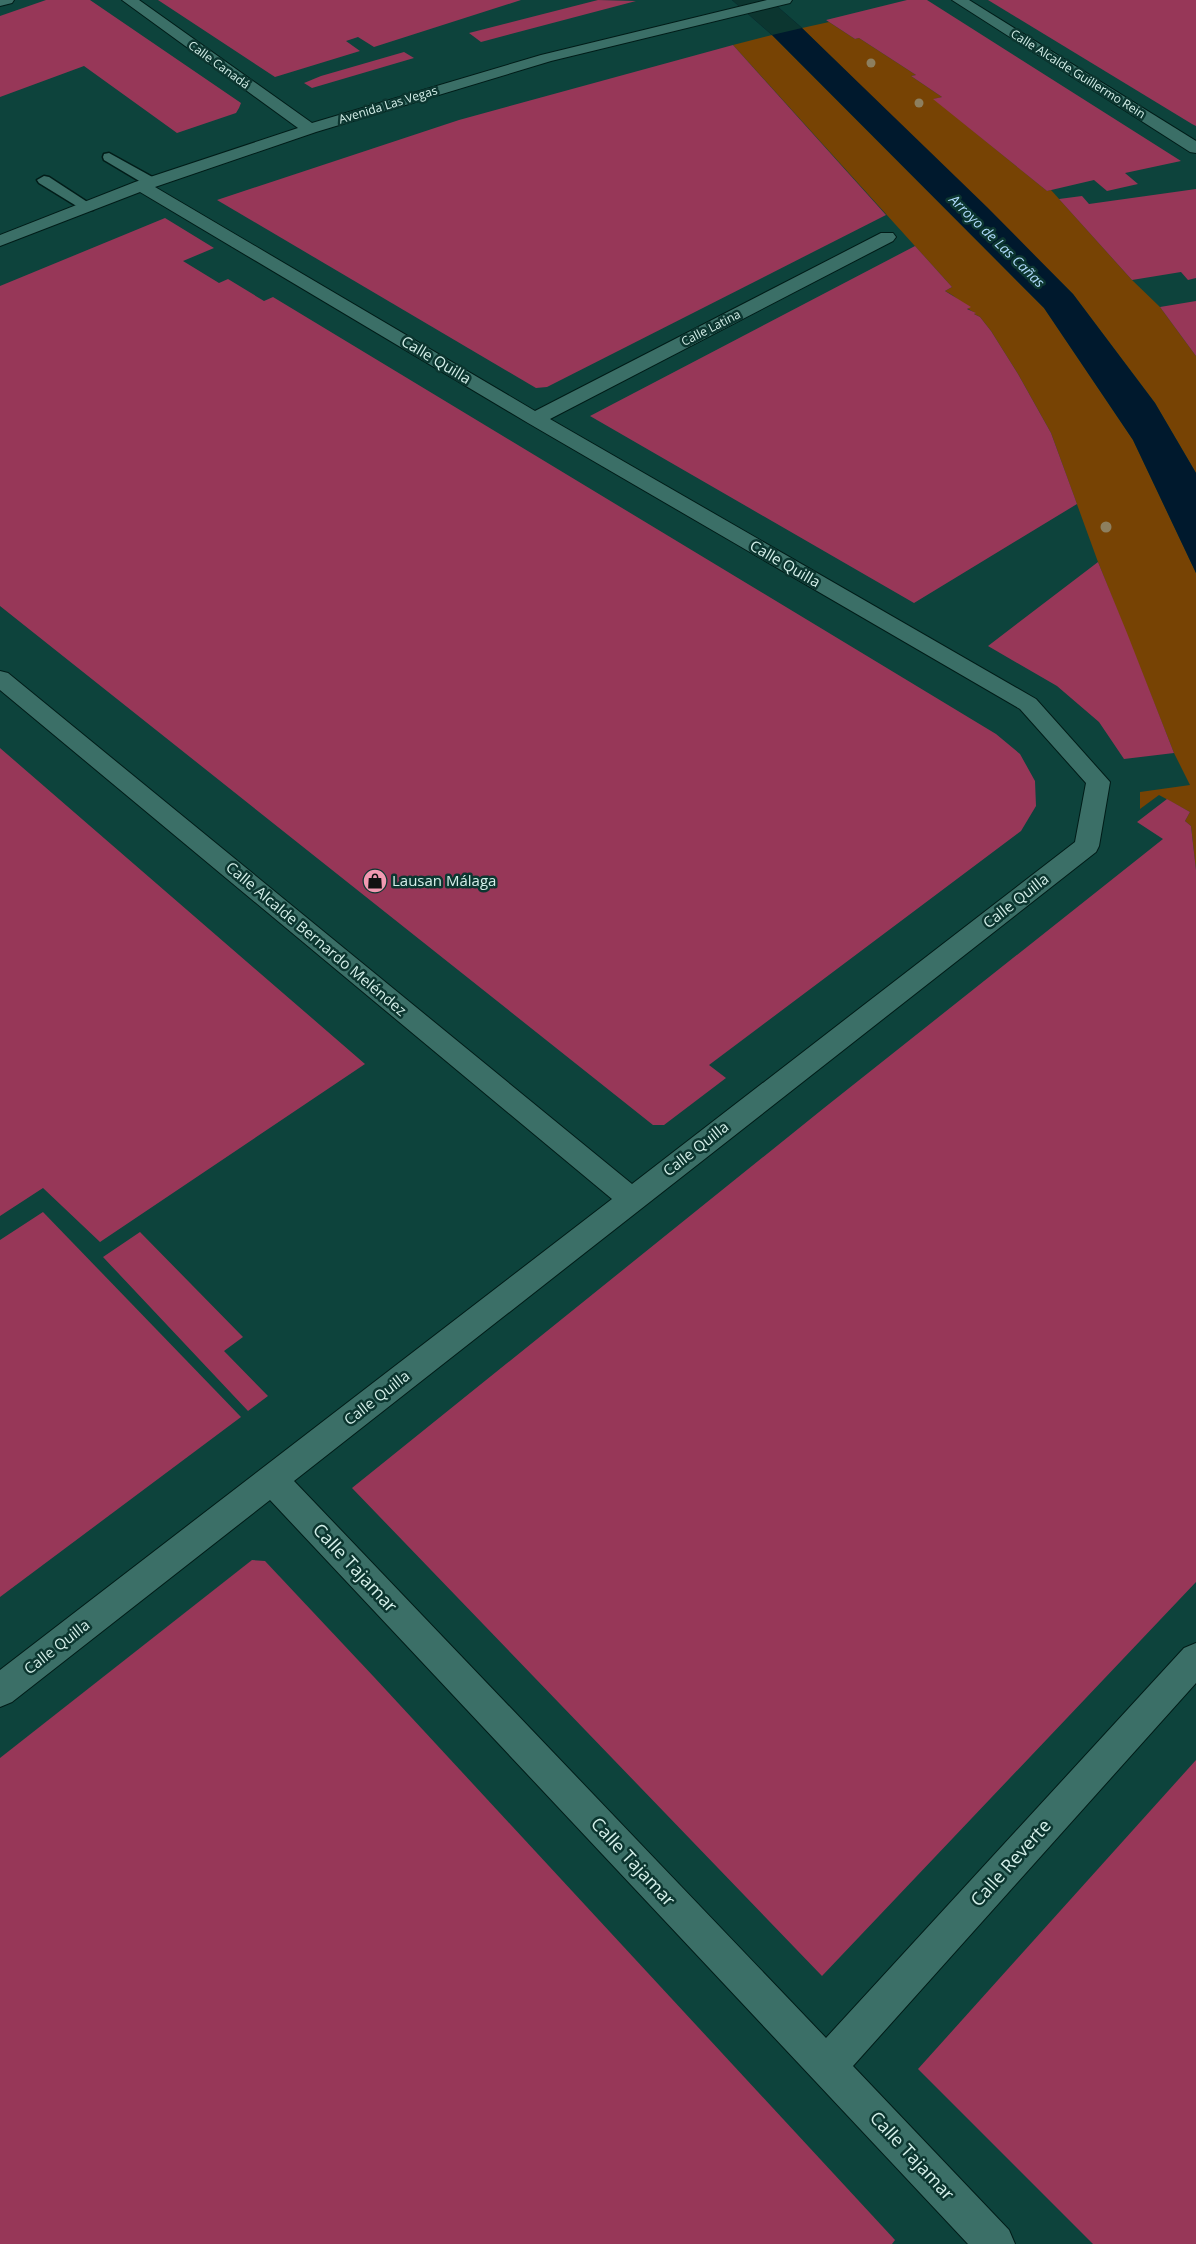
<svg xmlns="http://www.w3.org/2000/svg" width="1196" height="2244" font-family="'Open Sans',sans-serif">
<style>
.built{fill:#0d433c}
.green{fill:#774304}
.water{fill:#00192d}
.pier{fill:#0c3630}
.building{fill:#973758}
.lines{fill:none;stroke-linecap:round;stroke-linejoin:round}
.lane-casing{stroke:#011c18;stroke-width:3}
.street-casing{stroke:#011c18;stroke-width:2}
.lane{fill:#3b6f67;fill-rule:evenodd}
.street{fill:#3b6f67;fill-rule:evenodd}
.tree{fill:#8d7f5f}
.labels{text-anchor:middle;stroke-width:5;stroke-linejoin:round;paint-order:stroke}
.far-street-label{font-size:12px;fill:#d4efe9;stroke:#0c3630}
.far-water-label{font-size:14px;font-style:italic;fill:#afdafb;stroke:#0c3630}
.street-label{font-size:15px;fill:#d4efe9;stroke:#0c3630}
.poi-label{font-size:15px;fill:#d4efe9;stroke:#0c3630;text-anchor:start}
.near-street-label{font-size:18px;fill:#d4efe9;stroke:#0c3630}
</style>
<rect width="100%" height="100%" fill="#0c3630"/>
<rect class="built" x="0" y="0" width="1196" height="2244"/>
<g class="green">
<polygon points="829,22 855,39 859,38 916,75 911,76 942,97 934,99 1047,191 1051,190 1132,280 1160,307 1196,356 1196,473 1155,403 1073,294 802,28"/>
<path d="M772 35 1044 308 1133 440 1196 573V870L1191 826 1185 821 1190 812 1159 795 1140 809V792L1190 785 1174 753 1098 562 1051 433 1018 374 991 331 980 317 974 314 975 313C963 307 957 296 945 291L952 287 733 45Z"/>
</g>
<polygon class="water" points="732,0 770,0 802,28 987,207 1073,294 1155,403 1196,473 1196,573 1133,440 1044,308 772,35"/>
<polygon class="pier" points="732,0 770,0 802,28 772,35"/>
<g class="building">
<polygon points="46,0 90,0 241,103 239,108 236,113 177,133 84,66 0,97 0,16"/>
<polygon points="158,0 521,0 374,47 358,37 346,41 360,51 275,77"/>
<polygon points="598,0 636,1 481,42 469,33"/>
<polygon points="907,0 927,0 1181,161 1125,173 1138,184 1107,191 1094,180 1047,191 933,99 942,97 911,76 916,75 859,38 855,39 826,20"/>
<polygon points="988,0 1196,0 1196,126 1192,124"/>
<polygon points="733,45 886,215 547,387 536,388 217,200 459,120"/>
<polygon points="404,52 414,58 312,88 304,83 321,76"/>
<polygon points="1196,189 1196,278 1188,280 1181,272 1132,280 1059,199 1082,196 1089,204"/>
<polygon points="165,218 214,248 183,261 219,283 228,279 264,301 273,297 996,734 1020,754 1035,781 1036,806 1021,831 709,1065 726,1078 664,1125 653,1125 0,606 0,286"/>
<polygon points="915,246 952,287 945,291 971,307 967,309 976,313 974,314 980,317 991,331 1018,374 1051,433 1077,504 914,603 590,416"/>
<polygon points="1196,301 1196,356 1160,307"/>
<polygon points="1098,562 1127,633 1174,753 1124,759 1099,722 1057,686 988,646"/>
<polygon points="0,748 365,1064 100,1242 43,1188 0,1216"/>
<polygon points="1167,799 1190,812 1185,821 1191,826 1196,870 1196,1582 822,1976 352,1488 824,1108 1163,839 1137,822"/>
<polygon points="43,1212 241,1417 0,1597 0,1240"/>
<polygon points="140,1232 243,1337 224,1351 268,1396 248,1411 103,1257"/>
<polygon points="252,1560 265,1561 374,1677 895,2240 892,2244 0,2244 0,1758"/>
<polygon points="1196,1760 1196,2244 1093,2244 918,2069"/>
</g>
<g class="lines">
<g class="lane-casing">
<g id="lane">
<polygon points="109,153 156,179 158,182 151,186 146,185 104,160 103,157 104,154"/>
<polygon points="44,176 49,177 95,207 93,210 83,210 39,183 37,180"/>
</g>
</g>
<g class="street-casing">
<g id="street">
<polygon points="0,0 14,0 12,3 0,6"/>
<polygon points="122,0 139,0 312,123 541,55 767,0 792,0 790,3 551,61 316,132 155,187 535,411 881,233 893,233 896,237 893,241 550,419 1036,699 1110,782 1099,846 1096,852 294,1481 826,2038 1184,1648 1196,1643 1196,1683 853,2066 1009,2230 1015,2244 968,2244 270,1500 12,1702 0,1707 0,1670 612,1199 0,690 0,671 8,673 632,1184 1075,842 1086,783 1020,709 528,423 140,192 0,246 0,235 135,182 298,128"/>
<polygon points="952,0 969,0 1196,141 1196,153 1190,152"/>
</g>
</g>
<use href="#lane" class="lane"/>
<use href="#street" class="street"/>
</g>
<g class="tree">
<circle cx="871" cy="63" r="4.5"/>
<circle cx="919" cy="103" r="4.5"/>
<circle cx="1106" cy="527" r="5.5"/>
</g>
<defs>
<g id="shop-disc" transform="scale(1.25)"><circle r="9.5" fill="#f19ab2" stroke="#0c3630"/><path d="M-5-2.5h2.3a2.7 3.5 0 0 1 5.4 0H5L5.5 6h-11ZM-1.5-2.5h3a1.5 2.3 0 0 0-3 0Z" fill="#111"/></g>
</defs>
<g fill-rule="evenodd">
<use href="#shop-disc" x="375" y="881"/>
</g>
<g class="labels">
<g class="far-street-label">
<text transform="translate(219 65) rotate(36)" y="4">Calle Canadá</text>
<text transform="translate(1078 74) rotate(32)" y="4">Calle Alcalde Guillermo Rein</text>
<text transform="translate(388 105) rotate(-17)" y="4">Avenida Las Vegas</text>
<text transform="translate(711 328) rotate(-27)" y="4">Calle Latina</text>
</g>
<g class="far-water-label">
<text transform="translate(997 241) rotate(44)" y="5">Arroyo de Las Cañas</text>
</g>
<g class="street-label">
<text transform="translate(436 360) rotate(31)" y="5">Calle Quilla</text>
<text transform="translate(785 564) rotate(30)" y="5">Calle Quilla</text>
<text transform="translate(1016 901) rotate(-38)" y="5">Calle Quilla</text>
<text transform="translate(316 939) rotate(40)" y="5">Calle Alcalde Bernardo Meléndez</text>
<text transform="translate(696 1149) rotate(-38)" y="5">Calle Quilla</text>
<text transform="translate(377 1398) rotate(-38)" y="5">Calle Quilla</text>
<text transform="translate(57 1647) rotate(-38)" y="5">Calle Quilla</text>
</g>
<g class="poi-label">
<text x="392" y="886">Lausan Málaga</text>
</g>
<g class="near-street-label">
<text transform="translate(355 1568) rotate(47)" y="6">Calle Tajamar</text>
<text transform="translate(633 1862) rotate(47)" y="6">Calle Tajamar</text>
<text transform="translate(1011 1863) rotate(-48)" y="6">Calle Reverte</text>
<text transform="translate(912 2156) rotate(47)" y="6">Calle Tajamar</text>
</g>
</g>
</svg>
